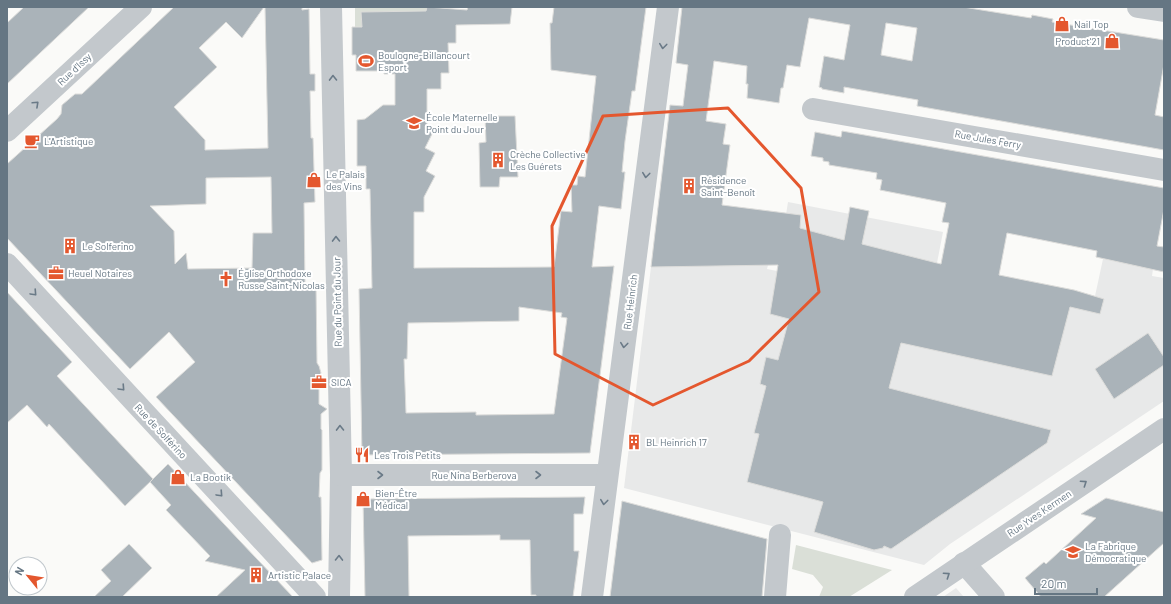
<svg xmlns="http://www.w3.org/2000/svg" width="1171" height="604" font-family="Barlow,sans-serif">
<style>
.built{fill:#e8e9e9}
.green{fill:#dadfd7}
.building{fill:#aab3b9;stroke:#dcdcda;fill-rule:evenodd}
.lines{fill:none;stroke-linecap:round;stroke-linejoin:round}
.minor{stroke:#c3c8cc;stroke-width:22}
.oneway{stroke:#6a7a87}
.marked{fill:none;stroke:#e4572e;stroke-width:3;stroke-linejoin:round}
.labels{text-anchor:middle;stroke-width:4;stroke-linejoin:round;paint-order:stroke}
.poi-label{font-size:10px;fill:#657683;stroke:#fff;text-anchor:start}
.street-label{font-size:10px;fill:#657683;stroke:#fff}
</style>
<rect width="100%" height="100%" fill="#fafaf8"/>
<g class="built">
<polygon points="788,202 943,232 937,263 1074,290 1095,296 1103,259 1153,269 1152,276 1164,278 1164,401 950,544 924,565 624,488 651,267 768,265 767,269 777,271"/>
<polygon points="956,588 964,597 943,597"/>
</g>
<g class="green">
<polygon points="355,7 427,7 425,26 355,27"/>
<polygon points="796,545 892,570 849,597 819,597 823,587 813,575 792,569"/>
</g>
<g class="building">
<polygon points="24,7 89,7 7,84 7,23"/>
<path d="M174 7H264L242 38 226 22 199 48 217 67 174 107 205 140V150L268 148 265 7H302V10L309 9 310 74H315V91H310L311 138H313L315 202 304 203 305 285H316L317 363 319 366 321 373 319 376V404L327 409 321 414V429L322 430V470L320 473 319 497H321L322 560 312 563 156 397 195 362 169 332 130 369 7 238V164L57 119 61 114 62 105 75 94H82ZM271 177 272 233H253L252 268 188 269 186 253 175 264 174 231 150 206 206 204V178Z"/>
<path d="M427 7 467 10 468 7H512L510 24 456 25V43H448L449 73H441V89H427V126L434 130 425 148 435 153 426 171 435 176 424 197V212H414V268L554 267 561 211 572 212 571 185H577L578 176 585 177 596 76 551 70 550 23H552L554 7H646L635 91H632L625 141 622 172H625L621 209 599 206 592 267 614 266 590 453 362 455 359 289 372 288 370 189H366V166H357V120L365 119 383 105H395V74H384V71H356V55H352V27H362L361 12 426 11ZM519 307 562 313 561 317 567 318 554 414 476 415V412L406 413 404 359H407L408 323 519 321Z"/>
<path d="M682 7H963L1031 18 1032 15 1053 19 1052 22 1164 40V64L1155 115 1164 117V150L917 106 918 100 878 93 844 87V93L822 89V88L819 87 824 56 844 60 850 25 809 18 800 67 787 65 783 88H781L779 103 747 98 748 84H746L747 66 714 61 706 121 726 124 723 144 730 145 722 205 801 215 800 228 844 240 850 207 869 211 862 244 941 264 949 223 942 222 946 203 880 190 882 180 876 179 877 173 829 165V162L823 161V158L811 156 815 132 841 137 842 131 1164 188V209L1157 246 1164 247V272L1096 257 1097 251 1007 233 999 275 1074 290 1104 299 1100 314 1070 307 1052 376 901 343 889 388 1051 430 1047 443 891 549 884 546 883 548 874 550 814 532 823 502 747 482 759 434 754 433 766 386 760 384 766 357 778 360 789 319 770 314 778 265 651 267 670 105 683 106 688 65 676 63ZM886 23 917 28 912 61 881 55Z"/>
<polygon points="485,116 515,116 518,177 500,177 499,187 480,187 479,143 486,142"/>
<polygon points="7,292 72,362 57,376 153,479 125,506 49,424 47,427 27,405 7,423"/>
<polygon points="1148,333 1164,357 1164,365 1114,399 1095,369"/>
<polygon points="168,464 239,540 293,597 216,597 245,570 205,561 210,556 166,510 171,505 150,482"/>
<polygon points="585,497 583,514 574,514 574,551 579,551 573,597 536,597 536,595 531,595 530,540 500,540 500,535 408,536 409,597 365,597 363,499"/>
<polygon points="1106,498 1164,512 1164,543 1104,597 1041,597 1025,578 1044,562 1046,564 1096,518 1081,514"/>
<polygon points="622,501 767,539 762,597 610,597"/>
<polygon points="129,544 152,568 122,597 94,597 111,581 101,570"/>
</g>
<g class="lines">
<g class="minor">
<polyline points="331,7 341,475 339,597"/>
<polyline points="1138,7 1164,11"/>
<polyline points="813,109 1164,170"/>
<polyline points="7,131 141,7"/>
<polyline points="7,264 315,597"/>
<polyline points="341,475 607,475"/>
<polyline points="964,563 994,597"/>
<polyline points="592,597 668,7"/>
<polyline points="775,597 780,535"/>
<polyline points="915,597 1164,429"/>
</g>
</g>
<defs><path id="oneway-chevron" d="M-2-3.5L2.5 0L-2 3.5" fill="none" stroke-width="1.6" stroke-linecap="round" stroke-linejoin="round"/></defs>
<g class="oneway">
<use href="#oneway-chevron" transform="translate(663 46) rotate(97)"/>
<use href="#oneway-chevron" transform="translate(333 78) rotate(-91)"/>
<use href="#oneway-chevron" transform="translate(36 104) rotate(-43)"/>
<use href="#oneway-chevron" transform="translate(646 175) rotate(97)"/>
<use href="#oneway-chevron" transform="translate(336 239) rotate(-91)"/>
<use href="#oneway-chevron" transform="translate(34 293) rotate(47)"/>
<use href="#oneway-chevron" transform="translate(624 345) rotate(97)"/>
<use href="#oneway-chevron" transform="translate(122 388) rotate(47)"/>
<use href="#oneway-chevron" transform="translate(340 428) rotate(-91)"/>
<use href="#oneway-chevron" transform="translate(380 475)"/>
<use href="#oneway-chevron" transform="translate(538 475)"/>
<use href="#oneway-chevron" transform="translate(1084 483) rotate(-34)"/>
<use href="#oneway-chevron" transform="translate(220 494) rotate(47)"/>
<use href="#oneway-chevron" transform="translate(604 502) rotate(97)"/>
<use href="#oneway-chevron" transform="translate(339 558) rotate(-89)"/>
<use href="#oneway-chevron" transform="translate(947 575) rotate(-34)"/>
</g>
<path class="marked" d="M728 108 801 188 819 292 749 361 653 405 555 354 552 226 603 116Z"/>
<defs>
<g id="shop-bare" transform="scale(1.2)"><path d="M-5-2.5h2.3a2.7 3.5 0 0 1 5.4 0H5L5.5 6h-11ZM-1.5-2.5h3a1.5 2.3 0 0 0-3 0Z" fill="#e4572e" stroke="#fff" stroke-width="2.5" paint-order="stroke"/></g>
<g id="stadium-bare" transform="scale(1.2)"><path d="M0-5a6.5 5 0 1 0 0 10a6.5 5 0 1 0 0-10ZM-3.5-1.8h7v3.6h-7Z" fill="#e4572e" stroke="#fff" stroke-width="2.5" paint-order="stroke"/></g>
<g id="school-bare" transform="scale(1.2)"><path d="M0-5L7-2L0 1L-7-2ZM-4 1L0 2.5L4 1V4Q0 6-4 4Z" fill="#e4572e" stroke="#fff" stroke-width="2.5" paint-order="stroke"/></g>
<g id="cafe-bare" transform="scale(1.2)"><path d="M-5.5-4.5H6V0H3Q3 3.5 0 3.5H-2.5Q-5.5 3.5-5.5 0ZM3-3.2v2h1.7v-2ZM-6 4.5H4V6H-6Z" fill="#e4572e" stroke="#fff" stroke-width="2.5" paint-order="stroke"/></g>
<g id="building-bare" transform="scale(1.2)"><path d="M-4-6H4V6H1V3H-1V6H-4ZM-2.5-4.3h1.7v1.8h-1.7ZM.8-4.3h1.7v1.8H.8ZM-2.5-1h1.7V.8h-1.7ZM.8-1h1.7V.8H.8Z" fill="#e4572e" stroke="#fff" stroke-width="2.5" paint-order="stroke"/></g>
<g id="office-bare" transform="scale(1.2)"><path d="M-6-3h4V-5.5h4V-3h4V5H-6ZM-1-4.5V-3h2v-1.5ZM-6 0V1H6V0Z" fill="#e4572e" stroke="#fff" stroke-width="2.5" paint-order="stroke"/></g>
<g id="church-bare" transform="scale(1.2)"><path d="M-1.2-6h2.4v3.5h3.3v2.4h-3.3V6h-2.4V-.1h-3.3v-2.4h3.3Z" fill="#e4572e" stroke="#fff" stroke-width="2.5" paint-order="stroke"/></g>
<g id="restaurant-bare" transform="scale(1.2)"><path d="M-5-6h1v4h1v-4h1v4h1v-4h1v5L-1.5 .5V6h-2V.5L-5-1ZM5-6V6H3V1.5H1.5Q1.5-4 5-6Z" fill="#e4572e" stroke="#fff" stroke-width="2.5" paint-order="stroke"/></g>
</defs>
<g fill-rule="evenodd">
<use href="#shop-bare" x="1062" y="24"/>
<use href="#shop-bare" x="1112" y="41"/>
<use href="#stadium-bare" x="366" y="61"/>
<use href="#school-bare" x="414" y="123"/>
<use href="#cafe-bare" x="32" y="141"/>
<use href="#building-bare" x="498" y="160"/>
<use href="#shop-bare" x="314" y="180"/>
<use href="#building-bare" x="689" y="186"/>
<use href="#building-bare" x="70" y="246"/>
<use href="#office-bare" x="56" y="273"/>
<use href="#church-bare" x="226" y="279"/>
<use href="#office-bare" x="319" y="382"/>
<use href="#building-bare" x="634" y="442"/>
<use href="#restaurant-bare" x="362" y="455"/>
<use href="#shop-bare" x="178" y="477"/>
<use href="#shop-bare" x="363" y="499"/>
<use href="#school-bare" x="1073" y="552"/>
<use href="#building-bare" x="256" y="575"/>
</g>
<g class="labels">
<g class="poi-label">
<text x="1074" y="28">Nail Top</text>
<text x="1100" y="45" text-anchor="end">Product'21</text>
<text x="378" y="59">Boulogne-Billancourt<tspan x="378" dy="12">Esport</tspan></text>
<text x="426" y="121">École Maternelle<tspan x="426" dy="12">Point du Jour</tspan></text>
<text x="44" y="145">L'Artistique</text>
<text x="510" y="158">Crèche Collective<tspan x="510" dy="12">Les Guérets</tspan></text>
<text x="326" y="178">Le Palais<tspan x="326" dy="12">des Vins</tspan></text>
<text x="701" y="184">Résidence<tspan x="701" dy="12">Saint-Benoît</tspan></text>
<text x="82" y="250">Le Solferino</text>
<text x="68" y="277">Heuel Notaires</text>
<text x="238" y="277">Église Orthodoxe<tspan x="238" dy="12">Russe Saint-Nicolas</tspan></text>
<text x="331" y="386">SICA</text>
<text x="646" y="446">BL Heinrich 17</text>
<text x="374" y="459">Les Trois Petits</text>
<text x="190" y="481">La Bootik</text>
<text x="375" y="497">Bien-Être<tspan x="375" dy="12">Médical</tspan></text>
<text x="1085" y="550">La Fabrique<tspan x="1085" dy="12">Démocratique</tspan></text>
<text x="268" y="579">Artistic Palace</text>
</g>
<g class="street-label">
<text transform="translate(74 69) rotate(-43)" y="4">Rue d'Issy</text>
<text transform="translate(988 139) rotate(10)" y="4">Rue Jules Ferry</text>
<text transform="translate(337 302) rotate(-91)" y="4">Rue du Point du Jour</text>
<text transform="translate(630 302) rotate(-83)" y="4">Rue Heinrich</text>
<text transform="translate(161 431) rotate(47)" y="4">Rue de Solférino</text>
<text x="474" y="479">Rue Nina Berberova</text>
<text transform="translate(1039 513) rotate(-34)" y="4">Rue Yves Kermen</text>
</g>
</g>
<rect width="1171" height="604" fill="none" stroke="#657683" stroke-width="16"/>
<g transform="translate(28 576) rotate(300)"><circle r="19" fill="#ffffff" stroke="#c1c8cd"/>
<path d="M0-3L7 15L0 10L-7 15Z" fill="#e4572e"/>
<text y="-6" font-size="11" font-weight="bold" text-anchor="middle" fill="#657683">N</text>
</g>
<path d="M1035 588v6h62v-6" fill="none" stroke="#657683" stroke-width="2"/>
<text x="1041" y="588" font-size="12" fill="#657683" stroke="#ffffff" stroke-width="3" paint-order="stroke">20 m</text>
</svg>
